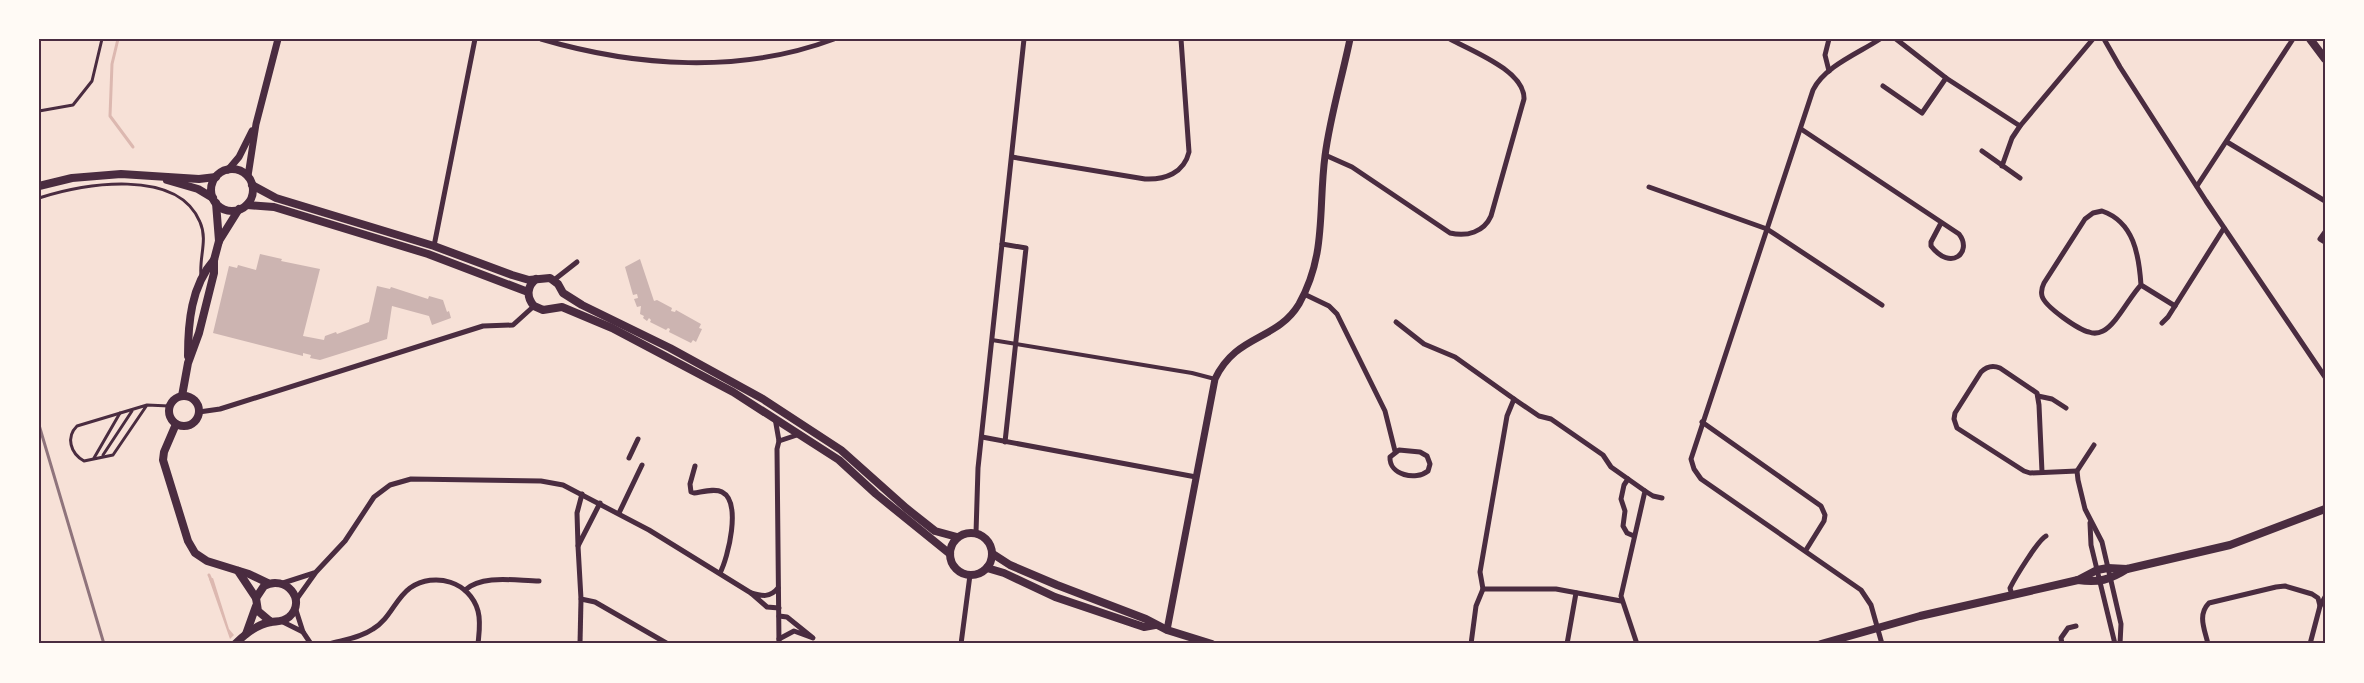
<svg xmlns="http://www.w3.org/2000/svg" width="2364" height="683" font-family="'Sofia Sans Condensed',sans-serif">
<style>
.water{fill:#dcb8b0}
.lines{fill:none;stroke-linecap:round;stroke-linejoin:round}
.stream{stroke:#dcb8b0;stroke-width:3}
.building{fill:#ccb4b1}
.service{stroke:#4a2c40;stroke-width:3}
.pedestrian{stroke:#4a2c40;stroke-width:4}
.minor{stroke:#4a2c40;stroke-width:5}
.tertiary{stroke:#4a2c40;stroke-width:7}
.secondary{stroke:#4a2c40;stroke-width:8}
.primary{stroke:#4a2c40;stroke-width:8}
.rail{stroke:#8f747c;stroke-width:3}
.neatline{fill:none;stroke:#4a2c40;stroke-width:2}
</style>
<rect width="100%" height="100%" fill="#f7e1d7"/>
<polygon class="water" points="213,578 229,629 234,635 230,639 209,579"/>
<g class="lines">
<g class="stream">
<polyline points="118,39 112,64 110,116 133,147"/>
<polyline points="209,575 212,582"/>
</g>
</g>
<g class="building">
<polygon points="260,254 282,259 281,261 320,269 303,336 324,340 325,336 336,332 337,334 369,322 377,286 390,289 391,287 428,299 429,296 443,300 447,312 449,311 451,318 432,325 429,316 392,306 387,339 320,360 310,358 311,355 303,353 303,356 213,333 229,266 237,268 238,265 256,270"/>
<polygon points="640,259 654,301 657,300 672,308 671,311 675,312 676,310 701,324 699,328 702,329 696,342 693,340 691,343 669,332 670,329 668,328 666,330 650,322 651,320 649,318 647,321 643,318 644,316 640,314 641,306 637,307 634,299 638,298 637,294 633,295 625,267"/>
</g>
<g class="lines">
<g class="service">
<polyline points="39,111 73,105 92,81 102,39"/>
<path d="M39 198C83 184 177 167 200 222 208 240 199 257 201 276"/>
<path d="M147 405 113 455 84 461C70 453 66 437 77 426L147 405 169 406"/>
<polyline points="103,455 132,411"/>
<polyline points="94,458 120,413"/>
</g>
<polyline class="pedestrian" points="992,340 1192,373 1215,379"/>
<g class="minor">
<path d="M541 39C636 67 741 74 834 39"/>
<polyline points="1829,39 1825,55 1829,71"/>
<path d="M1880 39C1859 53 1825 66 1813 90L1691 459 1694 469 1701 479 1861 590 1871 605 1882 644"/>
<polyline points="1896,39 1946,78 2020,126 2093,39"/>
<polyline points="2104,39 2120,67 2206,201 2325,377"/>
<polyline points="1883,86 1922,113 1946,78"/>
<path d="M1801 129 1959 234C1973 252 1951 272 1931 246V242L1941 223"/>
<polyline points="2227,142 2325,201"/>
<polyline points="1982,151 2020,178"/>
<path d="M1325 155 1352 167 1450 233C1467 237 1484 232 1491 216L1524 99C1525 71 1472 51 1450 39"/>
<path d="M1012 157 1145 179C1165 180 1184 173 1189 152L1181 39"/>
<polyline points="2002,166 2012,138 2020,126"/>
<polyline points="2197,186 2293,39"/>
<polyline points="1649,187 1767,229 1882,305"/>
<polyline points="2325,232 2320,239 2325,242"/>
<polyline points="1002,244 1026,248 1005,442"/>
<polyline points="434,246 475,39"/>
<polyline points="554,280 577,262"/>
<path d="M2141 285C2139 255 2134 222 2102 211L2093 213 2085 219 2044 283C2042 287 2041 292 2042 296 2045 307 2079 330 2089 332 2094 334 2099 333 2103 331 2116 325 2130 296 2141 285L2175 306"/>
<polyline points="1304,294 1329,306 1337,314 1385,411 1395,451"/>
<polyline points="1396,322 1424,344 1455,357 1514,399"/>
<polyline points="2162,323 2168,317 2224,228"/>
<polyline points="2038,396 2052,399 2066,408"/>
<polyline points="199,412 220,409 483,326 513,325 534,306"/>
<polyline points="775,418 779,441 777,449 779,644"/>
<polyline points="1702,422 1821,506 1825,515 1824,521 1806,550"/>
<polyline points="982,437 1196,477"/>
<polyline points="779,441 800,434"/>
<polyline points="2094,445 2077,471 2078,480 2085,509 2102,542 2121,624 2120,644"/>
<path d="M1399 450 1420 452 1427 456 1430 464 1428 471C1416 481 1389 475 1390 457Z"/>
<polyline points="629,458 638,439"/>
<path d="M695 466 690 484 691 492 694 493C702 492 715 488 722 492 742 502 728 558 720 573"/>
<path d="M2042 472 2039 405 2037 393 2000 368C1993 365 1987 366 1981 372L1955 413 1954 419 1957 428 2024 471 2030 473 2077 471"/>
<polyline points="1628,479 1624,485 1621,499 1625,511 1623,526 1627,533 1634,536"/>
<polyline points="1645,491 1653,496 1662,498"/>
<polyline points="582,494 577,513 578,546 600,503"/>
<polyline points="619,513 642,465"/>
<polyline points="2090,523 2091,545 2115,644"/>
<polyline points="976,533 978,468 1024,39"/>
<polyline points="578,546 581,599 595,602 668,644"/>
<polyline points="283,583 314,573"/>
<path d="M778 588C770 598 762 596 751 593L767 607 779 608"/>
<path d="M465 590C483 574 517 581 539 581"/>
<path d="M2012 595 2010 588C2015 578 2038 540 2046 536"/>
<polyline points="296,600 316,572 345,541 374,497 390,485 411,479 541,481 563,485 649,530 751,593"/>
<polyline points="1621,601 1556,589 1483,589 1480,572 1507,416 1514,399 1539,416 1551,419 1603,455 1611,467 1645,491 1621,596 1637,644"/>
<polyline points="2320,606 2325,597"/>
<polyline points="295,607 303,632 311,644"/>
<polyline points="779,616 787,617 813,638 794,631 779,639"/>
<polyline points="281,621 303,632"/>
<path d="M329 644C343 640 360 638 373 629 390 619 395 599 410 588 435 571 470 582 478 611 481 622 479 633 478 644"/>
<polyline points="580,644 581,599"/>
<polyline points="961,644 970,575"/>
<polyline points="1471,644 1476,606 1483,589"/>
<polyline points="1567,644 1576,593"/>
<polyline points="2062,644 2061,638 2068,628 2076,626"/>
<path d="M2208 644C2205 630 2197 615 2209 603L2276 587 2285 586 2312 594 2318 598 2320 606 2310 644"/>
</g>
<g class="tertiary">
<polyline points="228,170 239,157 252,131"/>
<polyline points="248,176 256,124 278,39"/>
<path d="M1167 630 1215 379C1236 334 1277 341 1299 304 1327 254 1318 209 1325 156 1330 117 1342 78 1350 39"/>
</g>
<g class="secondary">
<circle cx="232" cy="190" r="21"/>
<polyline points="167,180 198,189 213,198"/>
<polyline points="252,185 276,198 434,246 512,275 529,280 550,278 558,284 563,293 582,305 670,348 763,399 841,450 906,508 935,531 957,537"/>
<polyline points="39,186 72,178 121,174 199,179 216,177"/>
<polyline points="216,203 219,241"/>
<polyline points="247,205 274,207 428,254 528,292"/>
<path d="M536 279C527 286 526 297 534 306L543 310 562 307 612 328 733 392 839 460 876 494 950 554"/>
<path d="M188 356C188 323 191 286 214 260"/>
<circle cx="184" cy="411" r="15"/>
<polyline points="182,396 188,363 199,333 214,273 214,260 219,241 239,209"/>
<polyline points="176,424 164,452 163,460 188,541 195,553 207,561 249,574 268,583"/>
<circle cx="971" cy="554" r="21"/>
<polyline points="993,554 1010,565 1057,585 1146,619 1167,630 1212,644"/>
<polyline points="987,568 1004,573 1055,597 1135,624 1144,627 1155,625"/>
<polyline points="238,571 256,598"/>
<path d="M2078 580C2098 583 2110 580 2127 569"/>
<polyline points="246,634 256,606"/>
<path d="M235 644C244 635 258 624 271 622 278 621 283 622 289 617 308 600 285 574 264 586L256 598 258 611 271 622"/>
<polyline points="1821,644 1920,616 2078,580 2097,570 2108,568 2127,569 2230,545 2325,509"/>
</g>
<polyline class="primary" points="2310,39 2325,59"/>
<polyline class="rail" points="39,425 104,644"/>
</g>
<rect width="2364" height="683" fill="none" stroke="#fffaf5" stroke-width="81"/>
<rect x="40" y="40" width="2284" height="602" class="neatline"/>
</svg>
